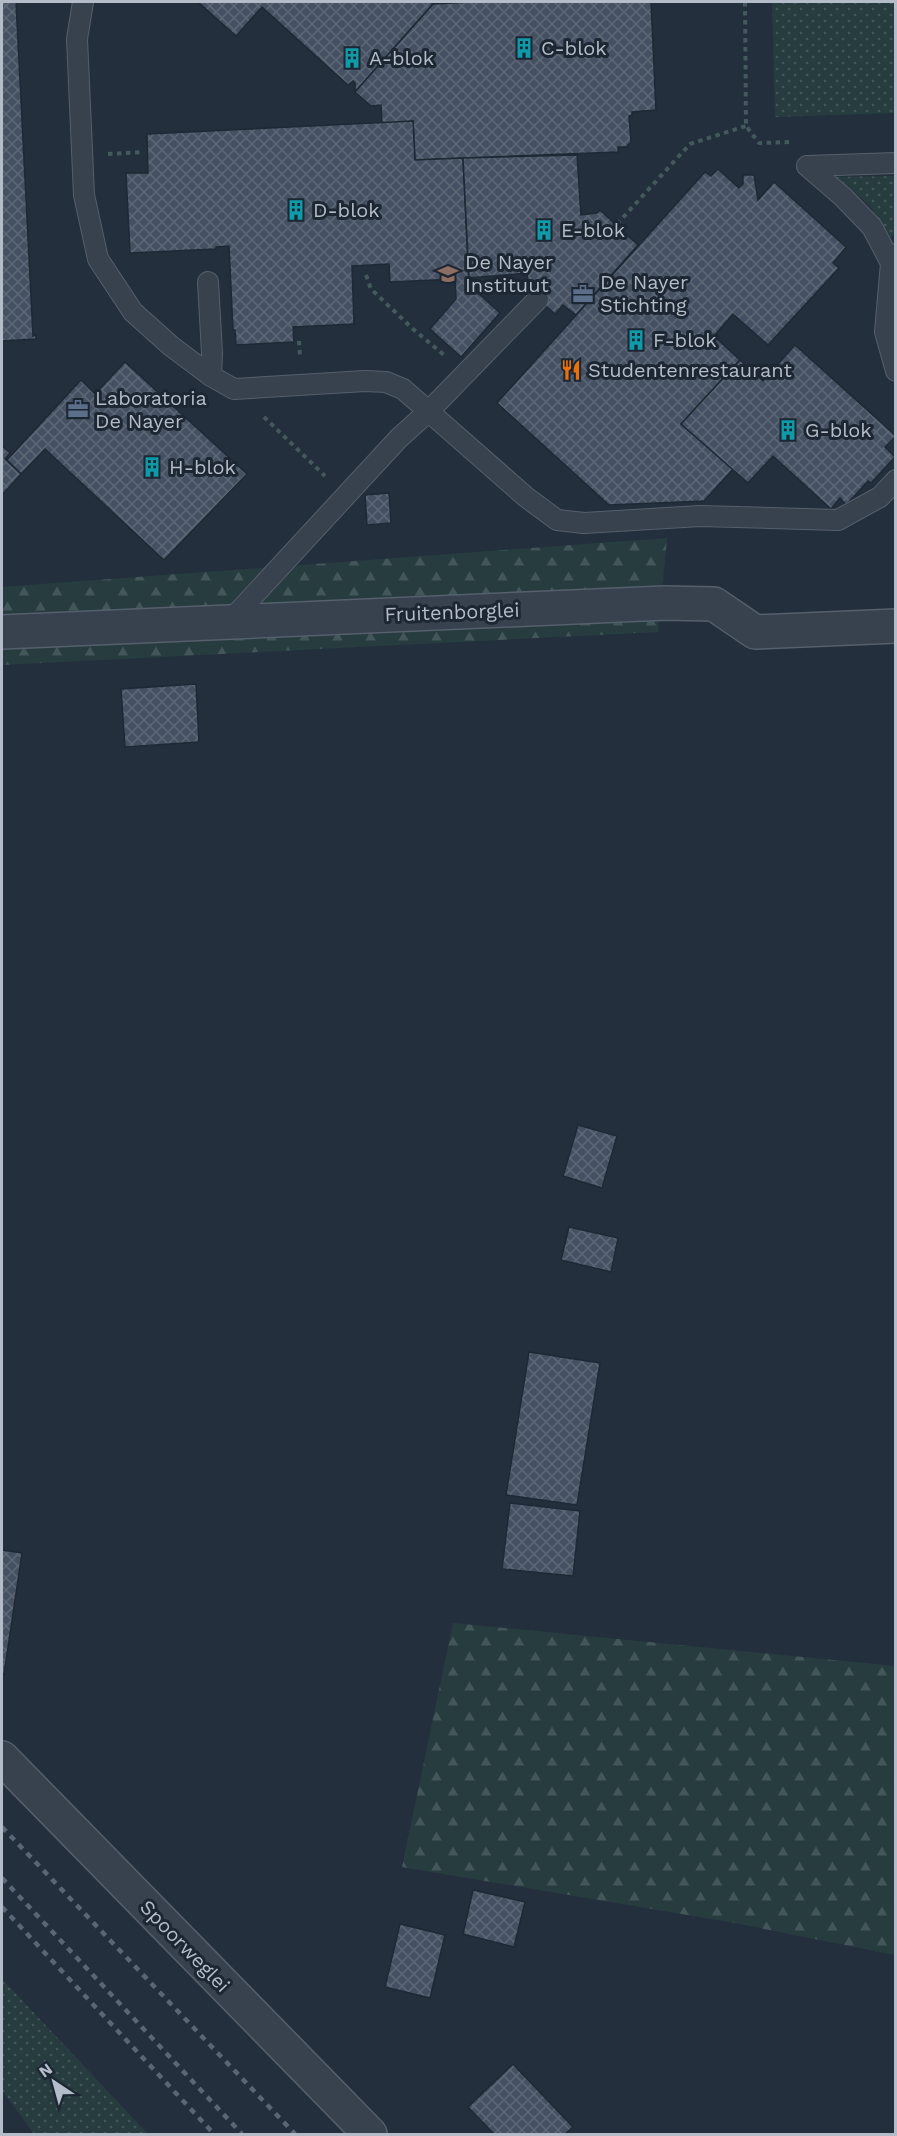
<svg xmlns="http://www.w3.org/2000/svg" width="897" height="2136" font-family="'Work Sans',sans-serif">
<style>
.grass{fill:url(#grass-dots)}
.forest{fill:url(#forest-firs)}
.building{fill:url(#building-cross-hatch);stroke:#1f2835;stroke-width:1.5}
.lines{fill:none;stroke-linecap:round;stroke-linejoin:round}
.service-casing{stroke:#565f6c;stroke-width:22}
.minor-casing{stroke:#565f6c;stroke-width:36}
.path{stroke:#44595c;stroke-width:4;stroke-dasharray:4.5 4.5;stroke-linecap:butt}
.service{stroke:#38414e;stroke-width:20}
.minor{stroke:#38414e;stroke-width:33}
.rail{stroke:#5a6575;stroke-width:4.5;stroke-dasharray:6 6;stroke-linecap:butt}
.labels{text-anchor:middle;stroke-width:6;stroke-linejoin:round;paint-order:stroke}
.poi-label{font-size:20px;fill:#b4bcc9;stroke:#1d2633;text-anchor:start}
.street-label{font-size:20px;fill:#b4bcc9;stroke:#1d2633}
</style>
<defs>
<pattern id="grass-dots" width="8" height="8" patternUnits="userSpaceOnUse" patternTransform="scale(1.5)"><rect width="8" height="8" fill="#263c3f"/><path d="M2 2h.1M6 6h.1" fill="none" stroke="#435659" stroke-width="1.8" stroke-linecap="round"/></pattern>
<pattern id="forest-firs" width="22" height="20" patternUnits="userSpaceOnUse" patternTransform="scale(1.5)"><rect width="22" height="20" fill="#263c3f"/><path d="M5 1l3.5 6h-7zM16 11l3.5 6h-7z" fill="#435659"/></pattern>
<pattern id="building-cross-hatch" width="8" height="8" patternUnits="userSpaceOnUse" patternTransform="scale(1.5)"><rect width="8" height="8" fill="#455162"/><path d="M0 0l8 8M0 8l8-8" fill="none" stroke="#5d6877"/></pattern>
</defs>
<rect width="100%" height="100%" fill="#242f3e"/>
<g class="grass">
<polygon points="772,2 895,2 895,113 775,117"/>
<polygon points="895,176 895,230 891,238 869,205 836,177"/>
<polygon points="2,1979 148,2134 149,2134 34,2134 2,2090"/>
</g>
<g class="forest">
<polygon points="667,538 658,632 2,665 2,587"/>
<polygon points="453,1623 895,1666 895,1955 735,1923 402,1867"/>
</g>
<g class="building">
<polygon points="2,2 16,2 33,336 36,335 36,339 2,341"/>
<polygon points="198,2 430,2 433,4 355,92 355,83 353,81 348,85 262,7 236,36"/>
<polygon points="472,2 651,2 656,110 632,112 632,115 629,116 631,142 626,147 618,147 618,152 415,160 413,121 382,124 381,105 371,106 355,92 433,4"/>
<polygon points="413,121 415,160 463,158 469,285 500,313 461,357 430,329 456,299 455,279 390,282 389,264 352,266 354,324 293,327 294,342 236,345 235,330 233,330 229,246 216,247 216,249 130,253 126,173 148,173 147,134"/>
<polygon points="577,155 581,215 597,213 600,210 638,245 576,315 563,305 555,314 538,299 529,290 527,273 469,278 463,158"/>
<polygon points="718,169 739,188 743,184 743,175 754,175 758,200 774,182 846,247 833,263 839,268 768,345 733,314 714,336 740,360 681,424 733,469 704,501 609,505 497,403 705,172 711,176"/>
<polygon points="795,345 896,436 885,447 895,457 871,483 868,481 846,505 840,498 831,509 773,456 748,483 681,424 740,360 763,381"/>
<polygon points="125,362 247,474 164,560 45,449 21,474 7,460 81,380 95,394"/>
<polygon points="2,446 10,453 5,459 21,474 2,495"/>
<polygon points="389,493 391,523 367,525 365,495"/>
<polygon points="196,684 199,742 125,747 121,689"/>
<polygon points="578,1125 617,1136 602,1188 563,1176"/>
<polygon points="569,1227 618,1238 611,1272 561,1260"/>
<polygon points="529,1352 600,1363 577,1505 506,1495"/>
<polygon points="510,1503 580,1511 573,1576 502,1569"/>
<polygon points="2,1550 22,1553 4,1674 2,1674"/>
<polygon points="473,1890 525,1902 514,1947 463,1934"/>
<polygon points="400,1924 445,1935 430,1998 385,1987"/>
<polygon points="513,2064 573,2127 565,2134 494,2134 468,2107"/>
</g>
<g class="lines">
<g class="service-casing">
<g id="service">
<polyline points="83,2 77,39 84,195 98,259 133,312 171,346 211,376"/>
<polyline points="896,254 891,263 885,332 896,371"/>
<polyline points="891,263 872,227 843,197 807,166 896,163"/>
<polyline points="208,282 212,353 211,376 234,389 365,381 386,382 403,389 526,497 557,520 584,523 700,516 838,520 880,497 896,480"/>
<polyline points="230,621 399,438 429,411 538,299"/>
</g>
</g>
<g class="minor-casing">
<g id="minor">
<polyline points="2,632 665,603 714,604 755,632 896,626"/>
<polyline points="2,1758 370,2134"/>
</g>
</g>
<g class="path">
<polyline points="745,2 746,126 759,143 792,142"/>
<polyline points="108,154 144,152"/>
<polyline points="617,224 690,144 746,126"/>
<polyline points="366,275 371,289 413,329 444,355"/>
<polyline points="299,341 300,357"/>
<polyline points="264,417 325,476"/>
</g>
<use href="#service" class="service"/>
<use href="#minor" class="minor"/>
<g class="rail">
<polyline points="2,1827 295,2134"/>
<polyline points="2,1878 242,2134"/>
<polyline points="2,1907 214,2134"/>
</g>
</g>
<defs>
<g id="building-bare" transform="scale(1.62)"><path d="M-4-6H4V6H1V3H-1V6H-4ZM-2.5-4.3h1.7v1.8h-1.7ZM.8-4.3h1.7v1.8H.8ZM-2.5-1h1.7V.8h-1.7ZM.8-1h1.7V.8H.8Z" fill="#0f9aa8" stroke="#1d2633" stroke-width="2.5" paint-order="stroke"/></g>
<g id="university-bare" transform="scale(1.62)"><path d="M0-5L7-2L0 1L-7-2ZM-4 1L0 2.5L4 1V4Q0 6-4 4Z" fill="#8d6e63" stroke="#1d2633" stroke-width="2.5" paint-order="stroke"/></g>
<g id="office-bare" transform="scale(1.62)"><path d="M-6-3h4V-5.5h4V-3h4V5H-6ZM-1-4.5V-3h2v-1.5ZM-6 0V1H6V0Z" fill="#5c6f8a" stroke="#1d2633" stroke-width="2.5" paint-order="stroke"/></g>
<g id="restaurant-bare" transform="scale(1.62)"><path d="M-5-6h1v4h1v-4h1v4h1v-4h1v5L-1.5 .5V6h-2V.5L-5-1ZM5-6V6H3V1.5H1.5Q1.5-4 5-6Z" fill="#e8710a" stroke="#1d2633" stroke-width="2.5" paint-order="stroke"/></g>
</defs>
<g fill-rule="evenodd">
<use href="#building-bare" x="524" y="48"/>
<use href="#building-bare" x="352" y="58"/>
<use href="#building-bare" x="296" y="210"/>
<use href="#building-bare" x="544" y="230"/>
<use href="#university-bare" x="448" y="274"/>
<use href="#office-bare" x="583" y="294"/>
<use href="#building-bare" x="636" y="340"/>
<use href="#restaurant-bare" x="571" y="370"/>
<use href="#office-bare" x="78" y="409"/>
<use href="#building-bare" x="788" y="430"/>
<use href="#building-bare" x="152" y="467"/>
</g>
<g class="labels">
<g class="poi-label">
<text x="541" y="55">C-blok</text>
<text x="369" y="65">A-blok</text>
<text x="313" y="217">D-blok</text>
<text x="561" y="237">E-blok</text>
<text x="465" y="269">De Nayer<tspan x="465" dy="23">Instituut</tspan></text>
<text x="600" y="289">De Nayer<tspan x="600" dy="23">Stichting</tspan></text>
<text x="653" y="347">F-blok</text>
<text x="588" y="377">Studentenrestaurant</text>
<text x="95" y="405">Laboratoria<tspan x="95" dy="23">De Nayer</tspan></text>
<text x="805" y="437">G-blok</text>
<text x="169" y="474">H-blok</text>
</g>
<g class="street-label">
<text transform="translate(452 612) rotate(-2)" y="7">Fruitenborglei</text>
<text transform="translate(185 1946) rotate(46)" y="7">Spoorweglei</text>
</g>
</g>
<rect width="897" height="2136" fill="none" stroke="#b4bcc9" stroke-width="6"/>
<g transform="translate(54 2082) rotate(324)" stroke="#1d2633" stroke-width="4.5" paint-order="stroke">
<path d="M0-4.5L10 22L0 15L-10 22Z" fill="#b4bcc9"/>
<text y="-9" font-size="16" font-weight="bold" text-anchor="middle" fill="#b4bcc9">N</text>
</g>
</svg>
